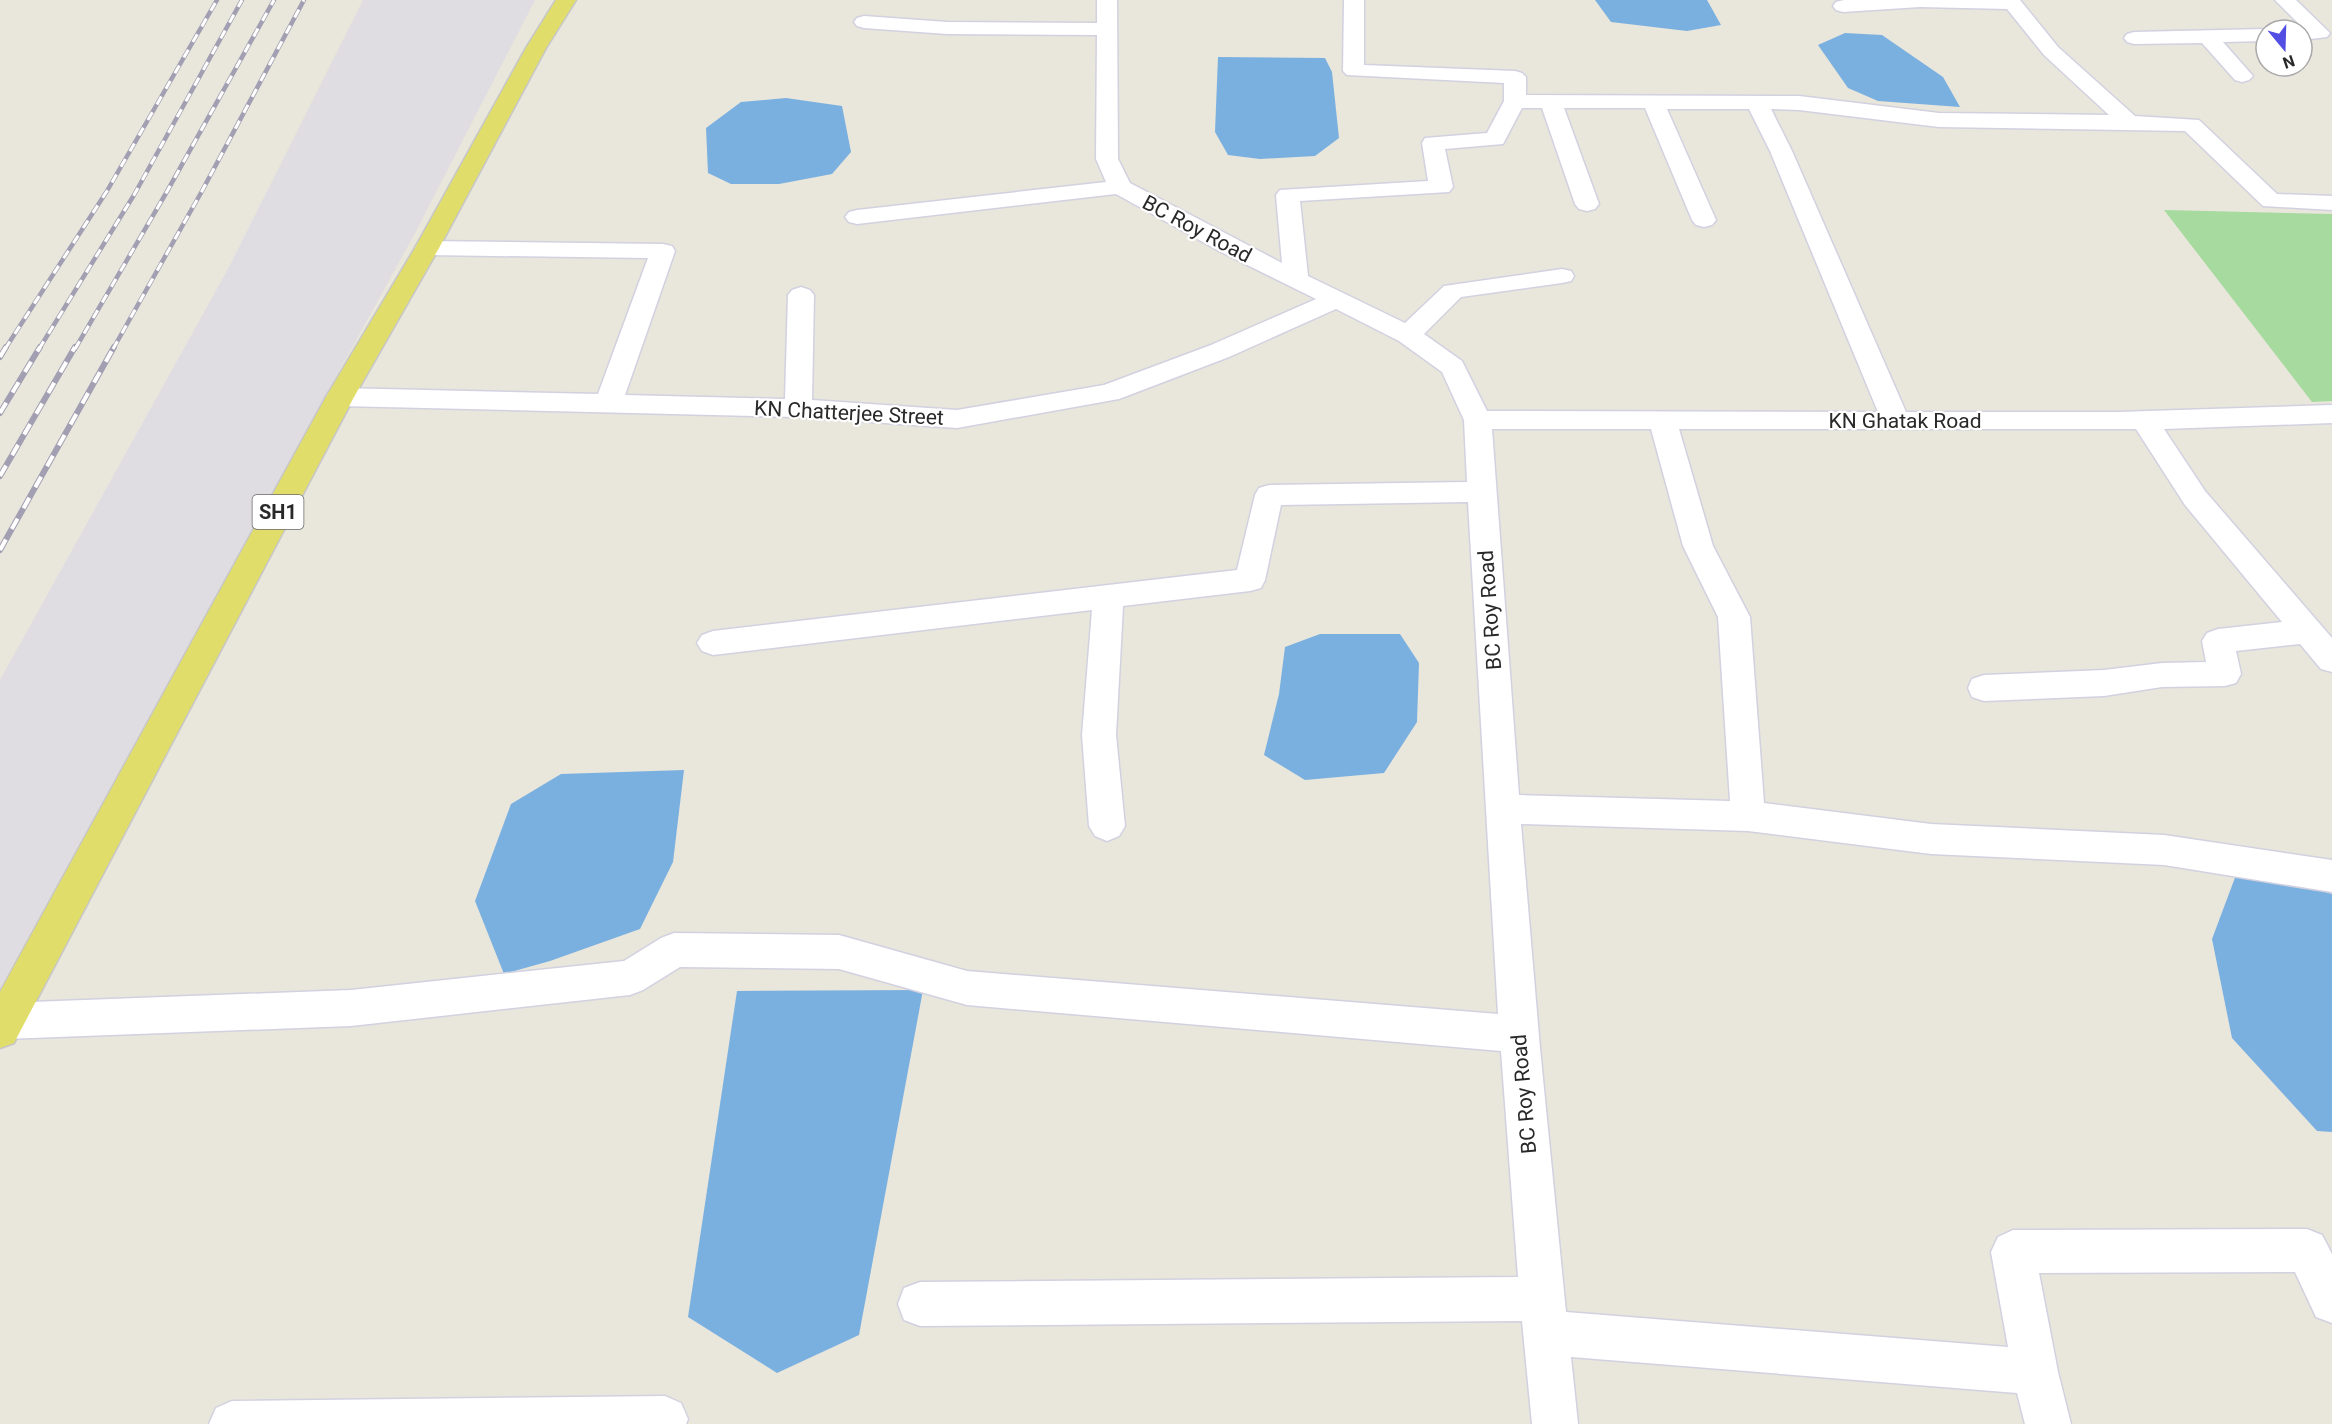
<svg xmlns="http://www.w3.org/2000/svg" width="2332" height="1424" font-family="Roboto,sans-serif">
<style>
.industrial{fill:#dfdce2}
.green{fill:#a6da9e}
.water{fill:#7ab0e0}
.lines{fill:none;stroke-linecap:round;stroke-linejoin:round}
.street-casing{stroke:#d2d1e0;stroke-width:3}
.primary-casing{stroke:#c7c7c7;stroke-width:3}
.street{fill:#fff;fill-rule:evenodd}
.primary{fill:#e0dd6b;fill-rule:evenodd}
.rail-far1-casing{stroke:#a19fb1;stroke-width:4.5}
.rail-casing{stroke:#a19fb1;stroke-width:6}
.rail-far1{stroke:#fff;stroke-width:3;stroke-dasharray:9;stroke-linecap:butt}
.rail{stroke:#fff;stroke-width:4;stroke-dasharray:12;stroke-linecap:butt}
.labels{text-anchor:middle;stroke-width:4.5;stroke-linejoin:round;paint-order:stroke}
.shield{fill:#fff;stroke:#696969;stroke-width:1.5}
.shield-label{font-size:20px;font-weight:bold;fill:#292929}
.street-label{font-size:21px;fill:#292929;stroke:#fff}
</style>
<rect width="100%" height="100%" fill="#e9e6dc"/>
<polygon class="industrial" points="363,0 535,0 415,233 0,988 0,680 228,269"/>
<polygon class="green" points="2164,210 2332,214 2332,401 2312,402"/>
<g class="water">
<polygon points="1595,0 1707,0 1721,25 1687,31 1611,22"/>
<polygon points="1845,33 1882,35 1943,77 1960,107 1878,101 1848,88 1818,45"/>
<polygon points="1218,57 1325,58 1332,72 1339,138 1315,156 1260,159 1228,155 1215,132"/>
<polygon points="786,98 842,106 851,152 832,174 779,184 731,184 708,173 706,128 741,102"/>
<polygon points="1320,634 1400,634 1419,663 1417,722 1384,773 1305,780 1264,755 1279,694 1285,647"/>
<polygon points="684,770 673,862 640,929 550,961 504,974 475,901 511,804 561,774"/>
<polygon points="2239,867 2332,894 2332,1132 2317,1131 2232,1038 2212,939"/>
<polygon points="923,990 859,1335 777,1373 688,1317 737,991"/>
</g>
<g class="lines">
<g class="street-casing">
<g id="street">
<path d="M1097 0H1117L1118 159 1130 183 1282 263 1276 195 1280 190 1428 181 1422 143 1425 138 1487 133 1504 101V83L1347 75 1343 71 1344 0H1364V65L1515 71 1522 73 1526 77V95L1799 96 1939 113 2109 115 2044 55 2007 9 1920 7 1843 12 1836 10 1833 6 1836 2 1844 0H2020L2058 47 2135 116 2199 120 2277 194 2332 196V210L2263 206 2185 131 1939 127 1799 110 1771 109 1792 151 1906 412H2118L2332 405V423L2164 429 2205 491 2332 638V672L2321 669 2300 644 2236 651 2241 674 2236 683 2225 686 2162 687 2104 696 1984 701 1972 697 1968 688 1972 679 1984 675 2104 670 2162 663 2206 662 2202 641 2207 633 2218 629 2282 622 2185 505 2136 429H1679L1713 546 1750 617 1764 803 1931 824 2164 835 2332 860V892L2164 865 1931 854 1748 831 1521 824 1540 1048 1566 1312 2008 1347 1991 1252 1998 1237 2013 1230 2307 1229 2322 1235 2332 1254V1323L2316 1317 2295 1272 2039 1273 2058 1372 2071 1424H2025L2017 1393 1571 1357 1578 1424H1532L1522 1321 920 1326 904 1320 898 1304 904 1288 920 1282 1518 1277 1501 1051 967 1005 839 969 680 967 643 990 630 995 351 1026 5 1039 0 1037V1005L5 1003 351 990 624 961 661 938 674 933 839 935 967 971 1498 1014 1468 502 1281 505 1265 580 1261 588 1250 591 1123 606 1116 735 1125 826 1119 836 1107 841 1095 836 1089 826 1082 735 1092 610 713 655 702 651 697 643 702 635 713 631 1237 570 1255 495 1259 488 1269 485 1467 482 1464 420 1442 372 1399 341 1336 309 1229 357 1119 399 957 428 798 417 340 406 330 403 326 397 330 391 340 388 598 394 648 258 427 255 418 253 415 248 418 243 427 241 663 244 672 246 675 251 625 395 785 399 788 295 792 290 801 287 810 290 814 295 812 400 957 410 1104 385 1211 345 1316 299 1219 251 1116 194 857 224 849 222 845 217 849 212 857 210 1106 182 1096 159 1097 35 947 34 864 28 857 26 854 22 857 18 864 16 947 22 1097 23ZM1522 108H1542L1575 204 1579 209 1587 211 1595 209 1599 204 1564 108H1645L1692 220 1696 225 1704 227 1712 225 1716 220 1667 109H1749L1770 151 1878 412 1487 411 1462 361 1424 334 1461 297 1562 283 1571 281 1574 276 1571 271 1562 269 1444 286 1405 323 1308 276 1300 201 1449 192 1453 187 1445 149 1503 144ZM1492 429H1651L1683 546 1718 617 1730 801 1519 795Z"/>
<polygon points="2275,0 2296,0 2330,33 2327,37 2302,40 2302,30 2295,30 2303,28"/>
<polygon points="2266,29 2271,30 2266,30 2266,41 2223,42 2253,76 2249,80 2242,82 2235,80 2202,43 2134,44 2127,42 2124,38 2127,34 2134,32"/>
<polygon points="665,1396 681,1403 688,1419 686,1424 209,1424 216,1408 232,1401"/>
</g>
</g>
<g class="primary-casing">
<polygon id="primary" points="556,0 576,0 546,48 439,248 354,397 14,1043 0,1048 0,992 326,397 415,248 526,48"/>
</g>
<use href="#street" class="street"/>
<use href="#primary" class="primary"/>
<g class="rail-far1-casing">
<g id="rail-far1">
<polyline points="5,349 107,191 217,0"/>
<polyline points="39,349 134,195 242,0"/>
<polyline points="75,349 165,195 274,0"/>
<polyline points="113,349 202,191 304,0"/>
</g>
</g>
<g class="rail-casing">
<g id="rail">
<polyline points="0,357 6,347"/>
<polyline points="0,413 40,347"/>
<polyline points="0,476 75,347"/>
<polyline points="0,550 114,347"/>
</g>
</g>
<use href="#rail-far1" class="rail-far1"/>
<use href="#rail" class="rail"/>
</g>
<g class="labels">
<rect class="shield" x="252.5" y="495" width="51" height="34" rx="4.5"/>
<g class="shield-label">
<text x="278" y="519">SH1</text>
</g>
<g class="street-label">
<text transform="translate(1197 229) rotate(28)" y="7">BC Roy Road</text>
<text transform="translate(849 413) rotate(3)" y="7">KN Chatterjee Street</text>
<text x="1905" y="428">KN Ghatak Road</text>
<text transform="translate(1490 610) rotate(-94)" y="7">BC Roy Road</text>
<text transform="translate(1524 1094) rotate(-95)" y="7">BC Roy Road</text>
</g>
</g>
<g transform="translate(2284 48) rotate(161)"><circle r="28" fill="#ffffff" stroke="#a9a9a9" stroke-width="1.5"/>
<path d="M0-4.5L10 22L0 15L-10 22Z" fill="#524ee4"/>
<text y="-9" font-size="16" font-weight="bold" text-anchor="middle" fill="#292929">N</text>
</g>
</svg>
